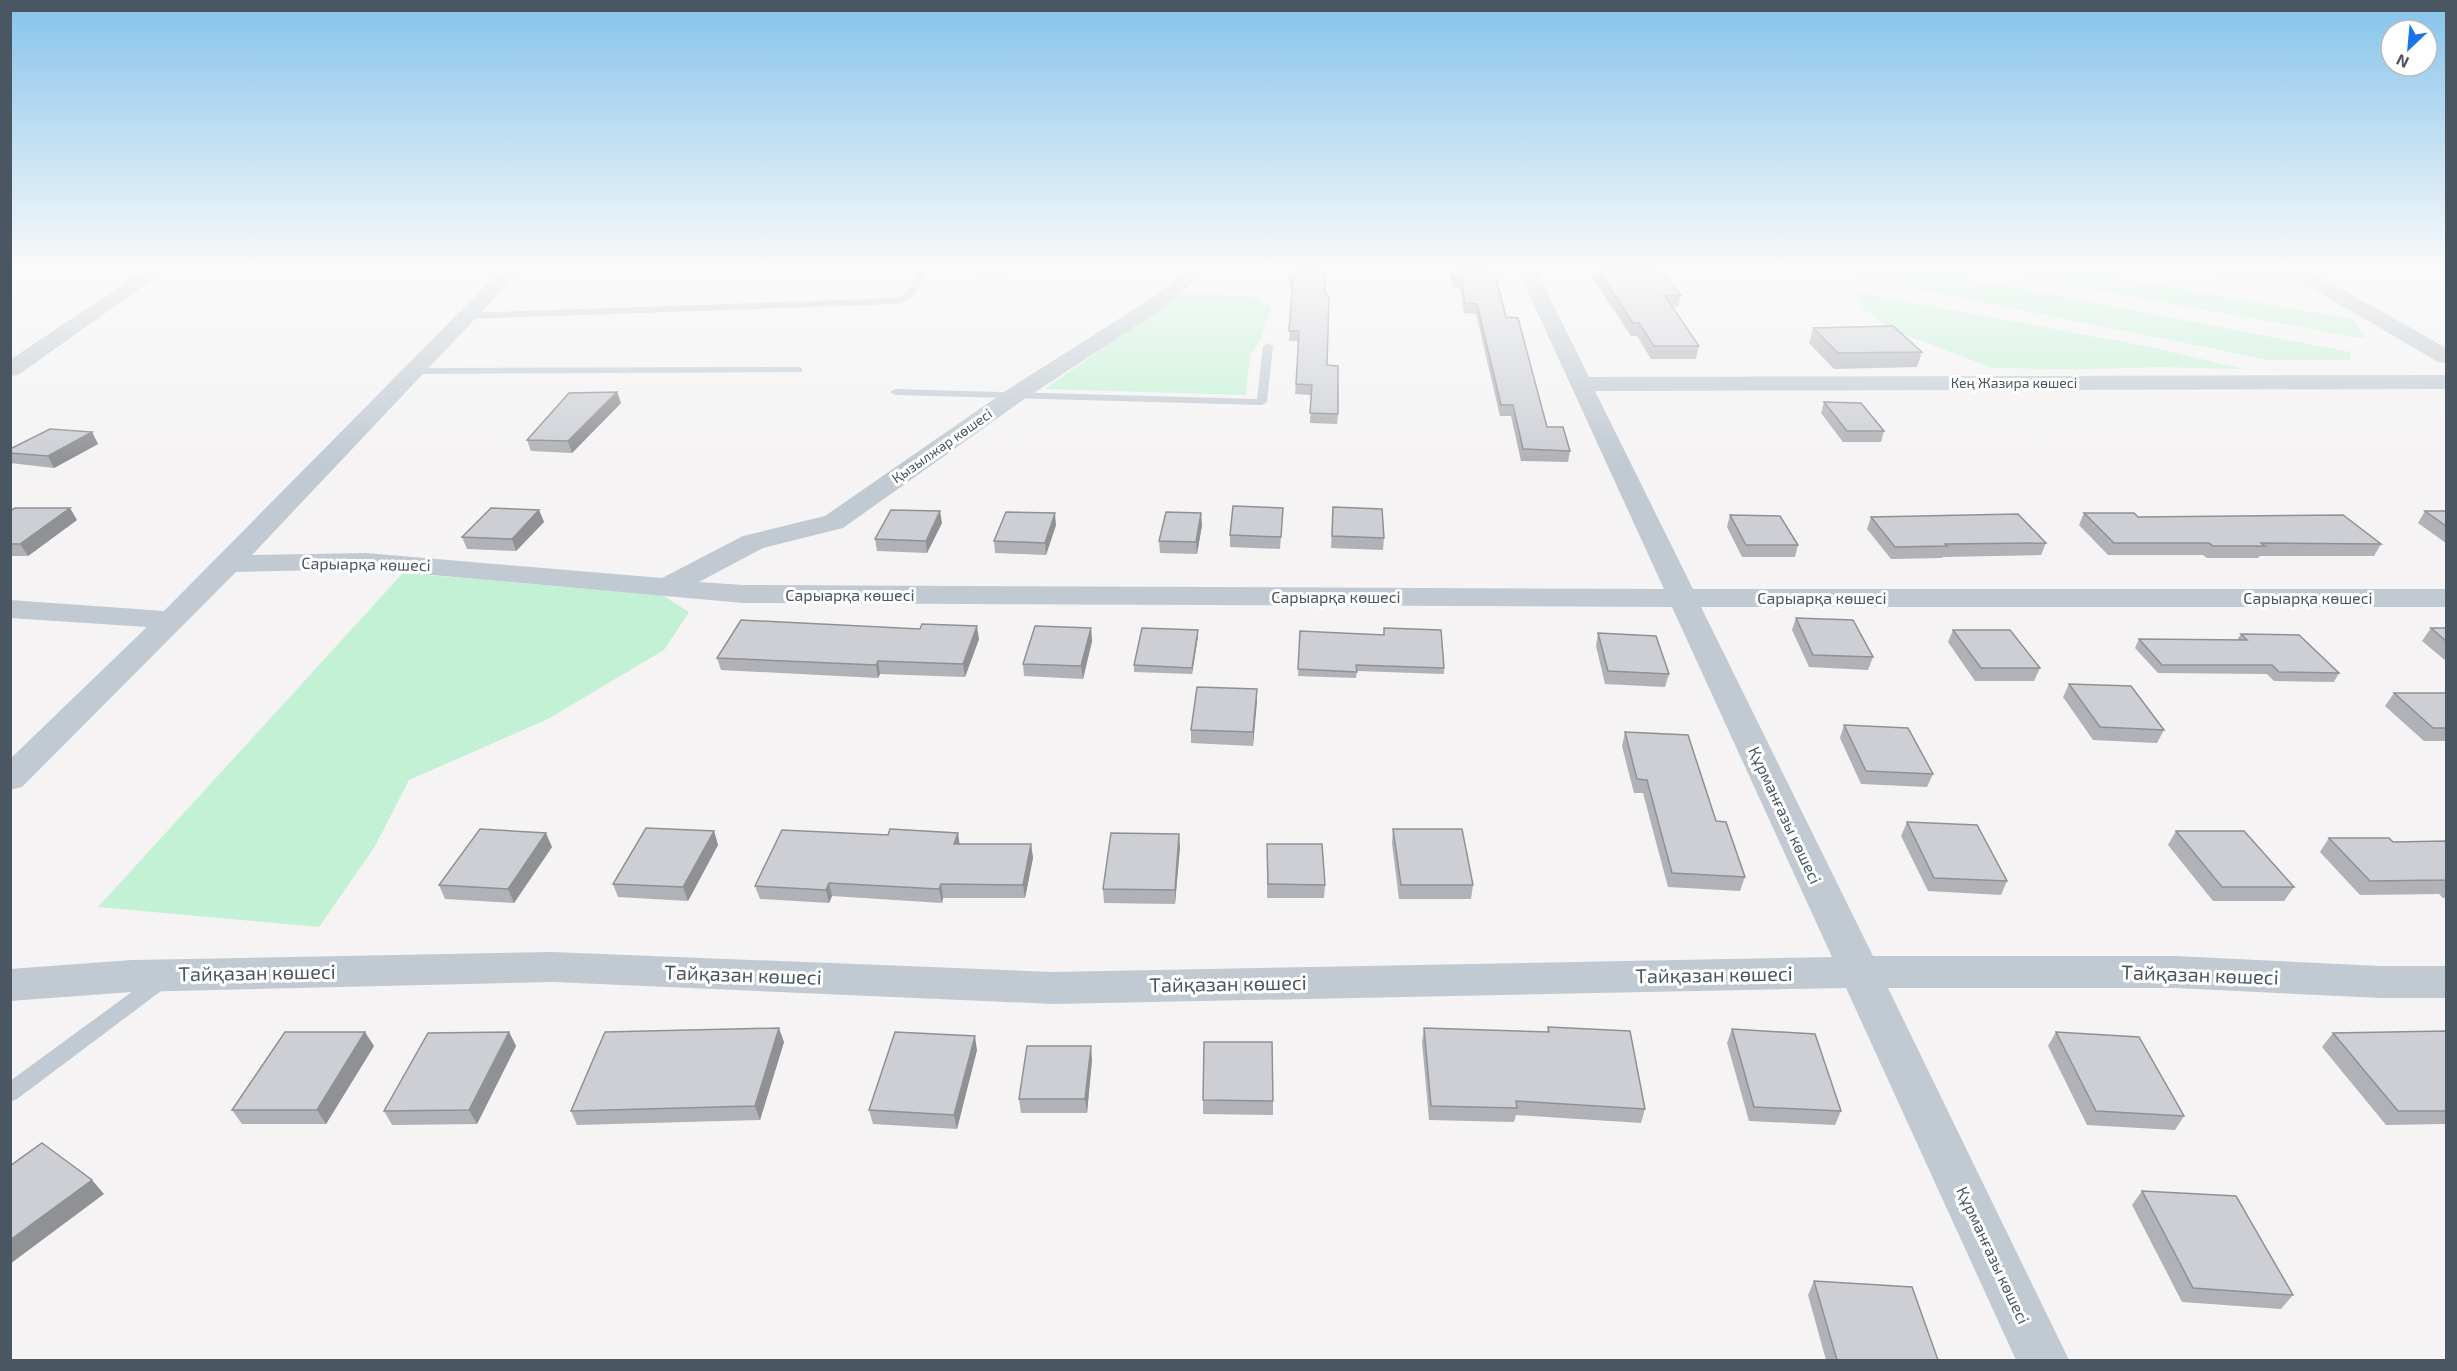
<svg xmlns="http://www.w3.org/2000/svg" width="2457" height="1371" font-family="'Exo 2',sans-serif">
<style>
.green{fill:#c3f1d5}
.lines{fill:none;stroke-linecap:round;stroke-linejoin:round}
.service{fill:#c1cad2;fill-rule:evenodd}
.minor{fill:#c1cad2;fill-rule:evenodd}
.wall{fill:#b0b2b7}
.shaded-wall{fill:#909195}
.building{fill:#cdcfd5;stroke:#909195;stroke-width:1.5}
.labels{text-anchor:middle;stroke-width:6;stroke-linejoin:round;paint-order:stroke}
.far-street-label{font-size:14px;fill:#4a5661;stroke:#fff}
.street-label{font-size:16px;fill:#4a5661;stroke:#fff}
.near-street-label{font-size:20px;fill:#4a5661;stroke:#fff}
</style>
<rect width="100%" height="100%" fill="#f5f3f3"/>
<g class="green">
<polygon points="1823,270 1922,270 2350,352 2350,360 2269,360"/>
<polygon points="1984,270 2073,270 2352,319 2367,339"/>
<polygon points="2186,270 2240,270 2289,278 2269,282 2189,274"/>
<polygon points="1851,291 2151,347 2243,369 2160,367 2087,369 1992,368 1891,329 1864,309"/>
<polygon points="1181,292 1255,297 1271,307 1261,339 1250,355 1246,395 1045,389"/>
<polygon points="403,573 662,595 689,612 664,650 548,719 409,780 374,848 319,927 98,907"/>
</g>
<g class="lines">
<g class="service">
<polygon points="920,270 929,270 912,297 899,304 466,319 461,316 466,313 897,298 906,293"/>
<polygon points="1268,343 1273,346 1267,402 1262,405 895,395 890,392 895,389 1257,399 1263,346"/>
<polygon points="798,367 802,368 802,372 413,374 408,371 413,368"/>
<polygon points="162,973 169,975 172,980 169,985 17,1099 10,1102 10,1081 155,975"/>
</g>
<g class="minor">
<polygon points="144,270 166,270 18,375 10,376 10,360"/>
<polygon points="501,270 521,270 252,555 366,553 662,578 743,536 825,516 1007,390 1149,300 1187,270 1208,270 1163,308 1023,400 843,528 763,548 699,582 743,585 1664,589 1518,270 1536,270 1589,377 2446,375 2446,389 1595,391 1693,589 2446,589 2446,607 1701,607 1873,956 2175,956 2380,966 2446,966 2446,998 2380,998 2175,988 1888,988 2069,1360 2016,1360 1846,988 1054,1004 553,982 132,992 10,1001 10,969 132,960 553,952 1054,972 1832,957 1672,607 743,603 366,569 236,572 22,787 10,790 10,759 147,627 10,618 10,600 164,611"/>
<polygon points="2286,270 2309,270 2446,348 2446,363 2438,362 2288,274"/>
</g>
</g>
<g class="wall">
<polygon points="976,270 1013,270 1011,275 976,274"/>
<polygon points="1290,270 1325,292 1327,365 1338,414 1337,424 1310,423 1311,395 1295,394 1299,341 1289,341 1292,287 1289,287"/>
<polygon points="1449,270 1494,270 1506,317 1547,427 1570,451 1568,462 1521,461 1511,416 1500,416 1476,314 1464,313 1460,288 1452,288"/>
<polygon points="1594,270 1661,270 1681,295 1678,307 1673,307 1699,346 1696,359 1651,359 1637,336 1631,336 1592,277"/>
<polygon points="1813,328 1922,352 1917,367 1834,369 1809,343"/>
<polygon points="617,392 621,403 572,453 531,451 527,440"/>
<polygon points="1824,402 1884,431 1881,442 1843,442 1821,413"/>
<polygon points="92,432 98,444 54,468 10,463 10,449"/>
<polygon points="1333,507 1384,538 1383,550 1331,548"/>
<polygon points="1283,508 1280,549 1230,547 1230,535"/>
<polygon points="539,510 544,522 516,551 467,549 462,537"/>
<polygon points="10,511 77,520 28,556 10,556"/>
<polygon points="2425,511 2446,511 2446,543 2418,523"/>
<polygon points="2084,513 2138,517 2381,544 2374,556 2260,556 2258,558 2207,558 2203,555 2108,555 2079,525"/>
<polygon points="1730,515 1798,545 1795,557 1742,557 1727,527"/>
<polygon points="1871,517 2046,543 2041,555 1943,557 1942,558 1891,559 1867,529"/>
<polygon points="942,523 927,553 877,551 875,539"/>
<polygon points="1056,525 1046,555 995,553 994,541"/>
<polygon points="1202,525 1197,554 1160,553 1159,541"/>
<polygon points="1796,618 1873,657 1868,670 1809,667 1792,630"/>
<polygon points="1091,628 1092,641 1083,679 1024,676 1023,664"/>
<polygon points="1384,628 1444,668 1444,674 1357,671 1356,678 1298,676 1300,631 1384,635"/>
<polygon points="2431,628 2446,628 2446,661 2422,641"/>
<polygon points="1953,630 2040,668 2034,681 1975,681 1948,642"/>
<polygon points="1598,633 1669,674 1665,687 1605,684 1596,646"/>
<polygon points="2241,634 2339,673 2334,682 2274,681 2267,674 2158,673 2135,648 2139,639 2237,640"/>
<polygon points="1198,636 1192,674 1134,672 1134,665"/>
<polygon points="979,639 965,677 880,674 878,678 721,670 717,658"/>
<polygon points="2069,684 2164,730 2157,743 2093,740 2063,697"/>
<polygon points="1257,689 1253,746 1191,743 1191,730"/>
<polygon points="2394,693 2446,693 2446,741 2424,741 2385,706"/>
<polygon points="1844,725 1933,774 1927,787 1861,784 1840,738"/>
<polygon points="1625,732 1716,821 1745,877 1740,891 1668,887 1643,793 1634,793 1622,746"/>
<polygon points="1907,822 2007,881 2001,895 1928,891 1901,836"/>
<polygon points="1393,829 1473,885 1471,899 1399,899 1392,843"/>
<polygon points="714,831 718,845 688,901 618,897 613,884"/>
<polygon points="2176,831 2294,887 2284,901 2213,901 2168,845"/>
<polygon points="888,835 960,844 1031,844 1033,858 1025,898 943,898 942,903 832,896 829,903 760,899 755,886"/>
<polygon points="2329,838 2393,842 2446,841 2446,898 2443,898 2439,894 2360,895 2320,852"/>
<polygon points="1267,844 1325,885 1324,898 1267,898"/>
<polygon points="552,847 514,903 445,899 439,885"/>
<polygon points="1180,847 1175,904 1104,903 1103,889"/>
<polygon points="1548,1027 1645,1109 1641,1123 1516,1115 1514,1122 1429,1120 1422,1042 1424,1028 1547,1032"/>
<polygon points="1732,1029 1841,1111 1835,1125 1749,1121 1727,1043"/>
<polygon points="2446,1031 2446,1124 2386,1125 2322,1047 2333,1033"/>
<polygon points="509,1032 516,1046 477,1124 392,1125 384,1111"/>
<polygon points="2056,1032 2184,1116 2175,1130 2087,1125 2048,1046"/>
<polygon points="784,1042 760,1120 577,1125 571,1111"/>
<polygon points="374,1046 326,1124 242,1124 232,1110"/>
<polygon points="977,1050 957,1129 873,1124 869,1110"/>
<polygon points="1092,1060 1087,1113 1021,1113 1019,1099"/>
<polygon points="1203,1100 1273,1101 1273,1115 1203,1114"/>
<polygon points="2142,1191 2293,1295 2281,1309 2182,1302 2132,1205"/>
<polygon points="1814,1281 1938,1360 1826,1360 1808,1295"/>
</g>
<g class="shaded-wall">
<polygon points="617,392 621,403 572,453 568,441"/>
<polygon points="92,432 98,444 54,468 48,456"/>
<polygon points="70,508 77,520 28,556 20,544"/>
<polygon points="539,510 544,522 516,551 512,539"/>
<polygon points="940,511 942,523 927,553 926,541"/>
<polygon points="1055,513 1056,525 1046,555 1045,543"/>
<polygon points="1201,513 1202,525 1197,554 1196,542"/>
<polygon points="977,626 979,639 965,677 963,664"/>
<polygon points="1091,628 1092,641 1083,679 1081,666"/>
<polygon points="1198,630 1198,636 1192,674 1192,668"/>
<polygon points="878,661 880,674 878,678 876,665"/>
<polygon points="1257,689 1257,702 1253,746 1253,732"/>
<polygon points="714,831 718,845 688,901 683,887"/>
<polygon points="546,833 552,847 514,903 508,889"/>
<polygon points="958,833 960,846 954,844"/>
<polygon points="1179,834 1180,847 1175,904 1175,890"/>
<polygon points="1031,844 1033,858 1025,898 1023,885"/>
<polygon points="829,883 832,896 829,903 826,890"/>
<polygon points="941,884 943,898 942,903 939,889"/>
<polygon points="779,1028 784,1042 760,1120 755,1106"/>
<polygon points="365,1032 374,1046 326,1124 317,1110"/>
<polygon points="509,1032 516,1046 477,1124 469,1110"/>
<polygon points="975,1036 977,1050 957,1129 954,1115"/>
<polygon points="1091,1046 1092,1060 1087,1113 1085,1099"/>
<polygon points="92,1180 104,1194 10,1264 10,1240"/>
</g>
<g class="building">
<polygon points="1290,270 1325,270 1325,292 1329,298 1327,365 1338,366 1338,414 1310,413 1312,385 1296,384 1299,331 1289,331 1293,278 1289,278"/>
<polygon points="1452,270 1494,270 1506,317 1518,318 1547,427 1563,427 1570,451 1523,449 1513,405 1501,405 1477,304 1465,303 1461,279 1453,278"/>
<polygon points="1598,270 1661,270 1681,295 1664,295 1699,346 1654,346 1639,323 1633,323"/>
<polygon points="1893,326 1922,352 1838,353 1813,328"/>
<polygon points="617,392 568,441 527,440 569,393"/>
<polygon points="1824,402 1861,403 1884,431 1847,431"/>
<polygon points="50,429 92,432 48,456 10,453 10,449"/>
<polygon points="1233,506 1283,508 1281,537 1230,535"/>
<polygon points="1333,507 1382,509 1384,538 1332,536"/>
<polygon points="15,508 70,508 20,544 10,544 10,511"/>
<polygon points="491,508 539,510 512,539 462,537"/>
<polygon points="891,510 940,511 926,541 875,539"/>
<polygon points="2425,511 2446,511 2446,526"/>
<polygon points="1006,512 1055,513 1045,543 994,541"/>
<polygon points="1166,512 1201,513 1196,542 1159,541"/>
<polygon points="2084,513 2134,513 2138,517 2343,515 2381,544 2261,543 2265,546 2213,546 2209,543 2114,543"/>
<polygon points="2018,514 2046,543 1945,544 1947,546 1895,547 1871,517"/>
<polygon points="1730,515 1780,516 1798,545 1746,545"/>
<polygon points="1796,618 1853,620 1873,657 1813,655"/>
<polygon points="741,620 920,629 922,624 977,626 963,664 878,661 876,665 717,658"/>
<polygon points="1035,626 1091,628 1081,666 1023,664"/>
<polygon points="1142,628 1198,630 1192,668 1134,665"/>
<polygon points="1384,628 1441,630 1444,668 1356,665 1357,672 1298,669 1300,631 1384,635"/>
<polygon points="2431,628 2446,628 2446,641"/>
<polygon points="1953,630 2010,630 2040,668 1981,668"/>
<polygon points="1598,633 1656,636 1669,674 1608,671"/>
<polygon points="2241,634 2299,635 2339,673 2279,672 2272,665 2162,665 2139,639 2247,640"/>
<polygon points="2069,684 2131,686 2164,730 2100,727"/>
<polygon points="1197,687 1257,689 1253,732 1191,730"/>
<polygon points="2394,693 2446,693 2446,728 2433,728"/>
<polygon points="1844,725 1908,728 1933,774 1866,771"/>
<polygon points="1625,732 1688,735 1716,821 1726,822 1745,877 1672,873 1647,780 1637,779"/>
<polygon points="1907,822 1977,825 2007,881 1934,878"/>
<polygon points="646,828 714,831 683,887 613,884"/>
<polygon points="480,829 546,833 508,889 439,885"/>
<polygon points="890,829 958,833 954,844 1031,844 1023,885 941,884 939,889 829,883 826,890 755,886 782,830 888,835"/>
<polygon points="1393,829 1462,829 1473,885 1401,885"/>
<polygon points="2176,831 2244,831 2294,887 2222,887"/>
<polygon points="1111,833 1179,834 1175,890 1103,889"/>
<polygon points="2329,838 2389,838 2393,842 2446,841 2446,880 2370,881"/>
<polygon points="1267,844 1322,844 1325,885 1268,884"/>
<polygon points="1548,1027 1630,1031 1645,1109 1516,1101 1517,1108 1431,1106 1424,1028 1549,1032"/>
<polygon points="779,1028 755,1106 571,1111 605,1032"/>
<polygon points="1732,1029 1815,1034 1841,1111 1754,1107"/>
<polygon points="2446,1031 2446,1111 2398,1111 2333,1033"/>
<polygon points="285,1032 365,1032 317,1110 232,1110"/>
<polygon points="509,1032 469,1110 384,1111 428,1033"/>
<polygon points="895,1032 975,1036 954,1115 869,1110"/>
<polygon points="2056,1032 2139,1037 2184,1116 2096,1111"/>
<polygon points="1204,1042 1272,1042 1273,1101 1203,1100"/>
<polygon points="1027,1046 1091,1046 1085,1099 1019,1099"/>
<polygon points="42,1143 92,1180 10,1240 10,1166"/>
<polygon points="2142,1191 2236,1196 2293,1295 2193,1288"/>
<polygon points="1814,1281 1912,1287 1938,1360 1837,1360"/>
</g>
<linearGradient id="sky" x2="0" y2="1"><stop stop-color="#85c3ea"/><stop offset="0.58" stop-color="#fafafa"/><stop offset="1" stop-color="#fafafa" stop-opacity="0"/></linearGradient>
<rect width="2457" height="462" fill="url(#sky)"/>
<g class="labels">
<g class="far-street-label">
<text x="2014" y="388">Кең Жазира көшесі</text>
<text transform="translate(942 446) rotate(-35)" y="5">Қызылжар көшесі</text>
</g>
<g class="street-label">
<text transform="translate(366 564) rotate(1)" y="6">Сарыарқа көшесі</text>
<text x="850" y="601">Сарыарқа көшесі</text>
<text x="1336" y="603">Сарыарқа көшесі</text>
<text x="1822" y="604">Сарыарқа көшесі</text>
<text x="2308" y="604">Сарыарқа көшесі</text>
<text transform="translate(1785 815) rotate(65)" y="6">Құрманғазы көшесі</text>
<text transform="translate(1993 1255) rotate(65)" y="6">Құрманғазы көшесі</text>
</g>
<g class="near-street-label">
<text transform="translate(257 973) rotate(-1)" y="7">Тайқазан көшесі</text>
<text transform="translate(743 975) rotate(2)" y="7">Тайқазан көшесі</text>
<text transform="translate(1714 975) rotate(-1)" y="7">Тайқазан көшесі</text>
<text transform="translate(2200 975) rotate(2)" y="7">Тайқазан көшесі</text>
<text transform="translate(1228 984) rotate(-1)" y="7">Тайқазан көшесі</text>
</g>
</g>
<rect width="2457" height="1371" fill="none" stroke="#4a5661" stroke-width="24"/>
<g transform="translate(2409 48) rotate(206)"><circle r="28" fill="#ffffff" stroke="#b7bbc0" stroke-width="1.5"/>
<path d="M0-4.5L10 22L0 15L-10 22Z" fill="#1a73e8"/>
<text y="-9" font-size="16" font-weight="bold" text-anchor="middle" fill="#4a5661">N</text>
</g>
</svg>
